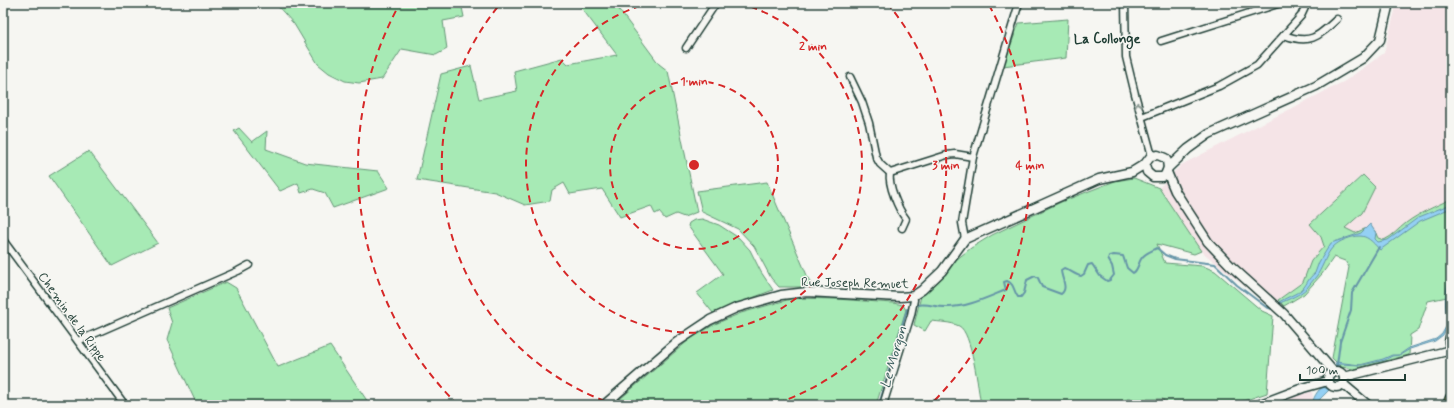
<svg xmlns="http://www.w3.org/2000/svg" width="1454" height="408" font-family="Mynerve,sans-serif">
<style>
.built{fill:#f5e4e7}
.green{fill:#a7eab5;stroke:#639474}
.water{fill:#94d0f4;stroke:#6595a7}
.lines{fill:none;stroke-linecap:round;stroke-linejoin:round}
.stream{stroke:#6595a7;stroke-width:2}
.minor-casing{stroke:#1f3d34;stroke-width:9}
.tertiary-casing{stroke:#1f3d34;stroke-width:11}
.primary-casing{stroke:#1f3d34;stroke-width:13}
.minor{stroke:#f6f6f2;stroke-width:6}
.tertiary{stroke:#f6f6f2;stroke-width:8}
.primary{stroke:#fedf80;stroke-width:10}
.oneway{stroke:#8a9a93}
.ring{fill:none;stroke:#d62828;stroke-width:2;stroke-dasharray:7 5}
.labels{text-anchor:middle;stroke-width:3;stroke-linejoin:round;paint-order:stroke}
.street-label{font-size:13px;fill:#1f3d34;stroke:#f6f6f2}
.neighbourhood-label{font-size:14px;font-weight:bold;fill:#1f3d34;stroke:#f6f6f2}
.water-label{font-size:14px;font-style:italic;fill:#365a5a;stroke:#f6f6f2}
.centre{fill:#d62828;stroke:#f6f6f2;stroke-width:2}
.ring-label{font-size:12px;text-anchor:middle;font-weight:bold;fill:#d62828;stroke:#f6f6f2;stroke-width:3;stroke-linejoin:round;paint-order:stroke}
</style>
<rect width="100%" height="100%" fill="#f6f6f2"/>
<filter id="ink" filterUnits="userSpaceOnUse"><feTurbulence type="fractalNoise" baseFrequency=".025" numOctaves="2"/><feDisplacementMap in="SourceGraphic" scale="8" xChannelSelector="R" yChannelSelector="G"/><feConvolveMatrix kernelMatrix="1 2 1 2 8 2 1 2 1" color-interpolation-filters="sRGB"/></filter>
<g filter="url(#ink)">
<g class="built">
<polygon points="1397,3 1451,3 1451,199 1427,210 1407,223 1392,236 1383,241 1378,238 1375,231 1355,233 1344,228 1362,213 1375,187 1362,175 1311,224 1321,237 1324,246 1311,261 1303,282 1269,306 1201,251 1159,188 1181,165 1345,81 1384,53"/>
<polygon points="1312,391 1313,398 1312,405 1268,405"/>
</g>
<g class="green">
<polygon points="275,3 461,3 464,17 443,21 447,49 436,55 402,49 382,79 359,83 345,81 329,73 318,64 294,24"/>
<polygon points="588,3 614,3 659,64 668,71 697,212 684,217 676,214 665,219 659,212 655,214 651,206 620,217 602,189 570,194 564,183 552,190 550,201 525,205 495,192 417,180 441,74 471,66 479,99 517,91 514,71 562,58 568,64 617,55 580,6"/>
<polygon points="1068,19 1066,58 1003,66 1019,23"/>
<polygon points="239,128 252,142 267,131 266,149 305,163 378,171 389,188 333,208 325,193 313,189 301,193 298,183 280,191 234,131"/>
<polygon points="89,151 158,243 112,266 49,176"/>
<path d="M1363 175 1375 187 1362 213 1345 228 1355 233 1369 227 1375 231 1378 238 1384 240C1393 236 1398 229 1406 223 1419 213 1436 206 1451 199V285L1447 297 1428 301 1418 330 1410 335 1409 355 1354 369 1341 367 1332 358 1349 267 1345 261 1334 257 1322 274 1304 294 1284 306 1278 300 1303 282 1311 261 1324 246 1321 237 1310 224Z"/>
<path d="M1134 178 1159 188 1201 251 1194 254 1157 244 1165 263 1203 266 1215 271 1262 311 1273 316 1267 393 1231 405H1164L1163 399H1127L1126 405H981C978 389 972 332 959 326 951 322 939 322 931 321L925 331 914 325 921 296 936 282 952 263 971 248 992 235 1061 202 1115 181Z"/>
<polygon points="767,182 812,287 779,287 771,278 754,246 738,229 702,212 697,191"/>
<polygon points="702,219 719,225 739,238 750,250 761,272 773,290 713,313 697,293 723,274 688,226 689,223 694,220"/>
<polygon points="226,282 236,288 278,367 330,346 370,405 197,405 167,340 172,323 167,308"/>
<polygon points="794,298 836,299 893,303 903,305 906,310 876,405 613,405 690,339 715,324 741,313"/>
</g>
<g class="water">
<path d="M1451 204V208L1420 221 1380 250C1369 238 1365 233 1349 238 1327 245 1328 257 1318 274 1316 277 1309 285 1307 288 1300 295 1289 299 1280 303L1279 302C1285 298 1294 295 1300 291 1307 286 1307 279 1315 273L1319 262 1331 243 1361 233 1370 224 1376 233 1375 239 1378 242 1388 240 1419 217Z"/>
<path d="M1451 273C1451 278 1449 281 1448 286 1446 298 1445 314 1451 325L1449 324 1443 335 1435 341 1410 349 1400 355 1392 356 1385 360 1362 365 1339 364 1338 366 1335 365 1336 362 1360 365 1383 359 1392 355H1399L1409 348 1436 339 1442 334 1448 323C1444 306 1445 289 1451 273Z"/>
<path d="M1324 387 1329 390 1320 399 1317 405H1312C1313 399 1317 389 1324 387Z"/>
</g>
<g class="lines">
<g class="stream">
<path d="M916 305C929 303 934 307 945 307 966 308 986 298 1006 290L1004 282 1007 281C1015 284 1013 291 1018 297H1021L1024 293 1027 280 1035 276 1038 278 1042 287 1061 294C1069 288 1061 278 1061 270L1064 268C1070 270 1075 275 1081 276L1084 274 1088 265 1092 264 1100 276 1107 281 1110 280 1114 275 1112 266 1108 259 1109 256 1114 255 1123 256 1127 268 1133 273C1138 270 1138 264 1141 259 1144 253 1152 251 1157 248L1165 255 1175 259 1215 264 1237 285 1266 307 1272 309 1274 307"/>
<polyline points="1337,365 1340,342 1351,310 1352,293 1379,247"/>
<polyline points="879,405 907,309"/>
</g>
<g class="minor-casing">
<g id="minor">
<polyline points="1125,3 1126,57 1135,94 1152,156"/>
<path d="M1284 35C1310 45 1318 37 1337 19"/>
<polyline points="1161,41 1281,3"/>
<polyline points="686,48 716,3"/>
<polyline points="850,77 862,102 869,123 876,157 880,164 890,173 947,155 955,154 973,157"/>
<polyline points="1142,117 1219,86 1257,65 1301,16 1307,3"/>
<path d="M890 173C888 185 898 209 906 219L902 228"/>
<polyline points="965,239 962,223 973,157 1019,3"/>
<polyline points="3,240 125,405"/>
<polyline points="78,341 238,271 249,265"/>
<polyline points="883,405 911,315 914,300 913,296"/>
</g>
</g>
<g class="tertiary-casing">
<g id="tertiary">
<polyline points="1168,168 1188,149 1209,134 1316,86 1363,58 1380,40 1389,3"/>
<polyline points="1167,172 1175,191 1208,242 1231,266 1284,314 1333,371"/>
<circle cx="1336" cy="379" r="8"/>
<polyline points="1344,377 1451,350"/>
<polyline points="1343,384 1368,405"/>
<polyline points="604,405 677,342 710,320 736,308 781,295 807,292 900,297 913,296 922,290 942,271 965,239 1099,179 1132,172 1145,164 1151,156 1158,155 1165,158 1167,161 1168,168 1165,175 1162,177 1153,177 1147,172 1145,164"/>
<polyline points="1258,405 1303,388 1328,381"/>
</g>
</g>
<g class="primary-casing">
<g id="primary">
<polyline points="1451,337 1450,342 1451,350"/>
<polyline points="1448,405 1451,398"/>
</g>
</g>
<use href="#minor" class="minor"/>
<use href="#tertiary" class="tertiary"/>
<use href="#primary" class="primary"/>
</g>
<defs><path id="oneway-chevron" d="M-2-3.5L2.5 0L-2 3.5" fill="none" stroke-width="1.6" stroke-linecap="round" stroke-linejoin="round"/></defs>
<use class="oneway" href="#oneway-chevron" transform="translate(1138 105) rotate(-107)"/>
</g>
<g class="ring">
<circle cx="694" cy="165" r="84"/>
<path d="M739 3A168 168 0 1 1 649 3"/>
<path d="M616 405A252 252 0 0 1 501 3M887 3A252 252 0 0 1 772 405"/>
<path d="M458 405A336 336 0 0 1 399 5M989 5A336 336 0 0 1 930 405"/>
</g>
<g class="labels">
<g class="street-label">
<text transform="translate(855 282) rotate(1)" y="5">Rue Joseph Remuet</text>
<text transform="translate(73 316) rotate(54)" y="5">Chemin de la Rippe</text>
</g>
<g class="neighbourhood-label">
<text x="1107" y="43">La Collonge</text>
</g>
<g class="water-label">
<text transform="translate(893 357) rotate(-74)" y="5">Le Morgon</text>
</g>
</g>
<circle cx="694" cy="165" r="6" class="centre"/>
<g class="ring-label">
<text x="813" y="50">2 min</text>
<text x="694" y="85">1 min</text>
<text x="946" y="169">3 min</text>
<text x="1030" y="169">4 min</text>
</g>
<rect width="1454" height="408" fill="none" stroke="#f6f6f2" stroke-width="16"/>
<rect x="8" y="8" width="1438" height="392" fill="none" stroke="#1f3d34" stroke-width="1.5" filter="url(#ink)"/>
<path d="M1300 374v6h105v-6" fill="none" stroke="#1f3d34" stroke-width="2"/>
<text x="1306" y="374" font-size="12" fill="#1f3d34" stroke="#f6f6f2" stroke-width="3" paint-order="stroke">100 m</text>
</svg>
